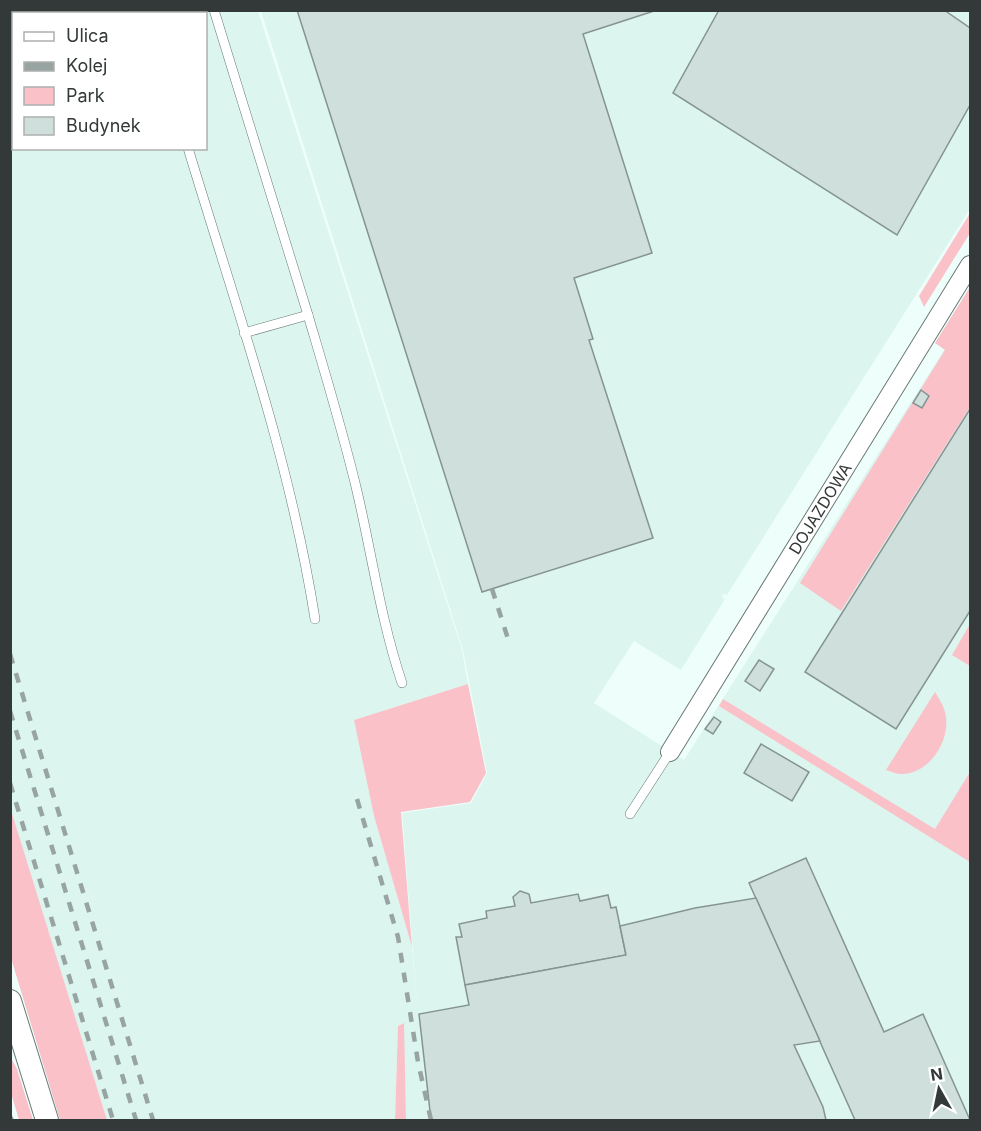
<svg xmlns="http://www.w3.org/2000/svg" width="981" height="1131" font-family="Inter,sans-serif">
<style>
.built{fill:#dcf5ef;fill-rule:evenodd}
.green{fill:#fac1c9}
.building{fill:#cfe0dc;stroke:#859491;stroke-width:1.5}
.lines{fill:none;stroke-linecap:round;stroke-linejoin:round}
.service-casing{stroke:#6b7a77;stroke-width:10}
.minor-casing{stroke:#6b7a77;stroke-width:20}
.tertiary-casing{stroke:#6b7a77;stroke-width:24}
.path{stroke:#8e9996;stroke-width:4;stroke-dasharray:4.5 3;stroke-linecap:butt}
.service{stroke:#fff;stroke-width:9}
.minor{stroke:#fff;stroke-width:18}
.tertiary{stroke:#fff;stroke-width:22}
.rail{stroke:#98a4a1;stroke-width:4.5;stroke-dasharray:10 10;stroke-linecap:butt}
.labels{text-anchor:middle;stroke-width:4.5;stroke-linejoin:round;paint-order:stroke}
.street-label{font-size:16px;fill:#333938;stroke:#fff}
</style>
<rect width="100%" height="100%" fill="#eefffb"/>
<path class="built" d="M10 11H258L462 650 468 684 354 720 374 816 412 947 418 1015 402 813 471 803 487 773 463 650 261 11H970V209L727 595 724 594 722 597 725 599 681 670 634 641 594 703 684 760 944 350 970 367V1120H406L403 1023 398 1026 395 1120H107L11 810ZM14 14H206V148H14Z"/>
<g class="green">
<polygon points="970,213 970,233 924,307 919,296"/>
<polygon points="970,287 970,407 841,611 800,583 945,350 935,343"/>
<polygon points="970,624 970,666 952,655"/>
<polygon points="468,684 486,773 470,802 401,812 412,947 374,816 354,720"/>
<path d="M935 692C938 697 942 703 944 709 954 736 931 775 900 774 896 774 890 771 886 770Z"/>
<polygon points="723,699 935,829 970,772 970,862 719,706"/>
<polygon points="11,810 107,1120 60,1120 11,958"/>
<polygon points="404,1023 406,1120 395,1120 398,1026"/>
<polygon points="11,1058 17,1069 33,1120 19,1120 11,1093"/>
</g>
<g class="building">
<polygon points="297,10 657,10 583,34 652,253 574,278 593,339 589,340 653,538 482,592"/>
<polygon points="719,10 944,10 970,28 970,105 897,235 673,93"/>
<polygon points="921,390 929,396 922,408 913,403"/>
<polygon points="970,409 970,611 896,729 805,672"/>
<polygon points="759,660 774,669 760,691 745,681"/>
<polygon points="714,717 721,722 713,734 705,729"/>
<polygon points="761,744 809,772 792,801 744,773"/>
<polygon points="806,858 884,1032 923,1014 970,1120 855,1120 749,883"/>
<polygon points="520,891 529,894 531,903 578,894 580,901 608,895 611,908 616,907 626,955 465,985 456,937 462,937 459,924 487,918 486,911 515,906 513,897"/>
<polygon points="756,898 820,1041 794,1045 823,1107 826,1120 431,1120 419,1014 469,1005 465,985 626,955 620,926 695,908"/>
</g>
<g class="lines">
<g class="service-casing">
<g id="service">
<polyline points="146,10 146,14"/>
<polyline points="214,10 308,315"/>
<path d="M188 148C235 304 290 459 315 619"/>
<path d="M244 333 308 315C325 373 343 432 357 491 372 555 381 621 402 683"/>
<polyline points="630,814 670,752"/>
</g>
</g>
<g class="minor-casing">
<g id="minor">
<path id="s1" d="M670 752 970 265"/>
</g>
</g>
<g class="tertiary-casing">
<polyline id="tertiary" points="10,1001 47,1120"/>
</g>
<polyline class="path" points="10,1116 12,1120"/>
<use href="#service" class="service"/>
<use href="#minor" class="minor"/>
<use href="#tertiary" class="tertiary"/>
<g class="rail">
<polyline points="492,589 510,645"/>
<polyline points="10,654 153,1120"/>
<polyline points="10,711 136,1120"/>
<polyline points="10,783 113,1120"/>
<polyline points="357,799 398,937 418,1062 431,1120"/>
</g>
</g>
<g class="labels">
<g class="street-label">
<text dy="6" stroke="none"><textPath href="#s1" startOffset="286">DOJAZDOWA</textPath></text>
</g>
</g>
<rect width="981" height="1131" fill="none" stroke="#333938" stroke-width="24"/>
<rect x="12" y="12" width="195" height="138" fill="#ffffff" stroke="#adb0af" stroke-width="1.5"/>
<rect x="24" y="32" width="30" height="9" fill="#ffffff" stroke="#adb0af" stroke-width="1.5"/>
<text x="66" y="42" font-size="18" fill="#333938">Ulica</text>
<rect x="24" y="62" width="30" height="9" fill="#98a4a1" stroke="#adb0af" stroke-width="1.5"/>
<text x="66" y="72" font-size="18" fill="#333938">Kolej</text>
<rect x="24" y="87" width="30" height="18" fill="#fac1c9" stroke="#adb0af" stroke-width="1.5"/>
<text x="66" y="102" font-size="18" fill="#333938">Park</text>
<rect x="24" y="117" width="30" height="18" fill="#cfe0dc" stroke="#adb0af" stroke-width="1.5"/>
<text x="66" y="132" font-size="18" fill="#333938">Budynek</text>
<g transform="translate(939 1089) rotate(351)" stroke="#ffffff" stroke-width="4.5" paint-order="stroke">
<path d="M0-4.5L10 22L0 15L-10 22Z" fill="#333938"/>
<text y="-9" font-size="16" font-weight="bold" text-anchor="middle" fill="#333938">N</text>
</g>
</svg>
